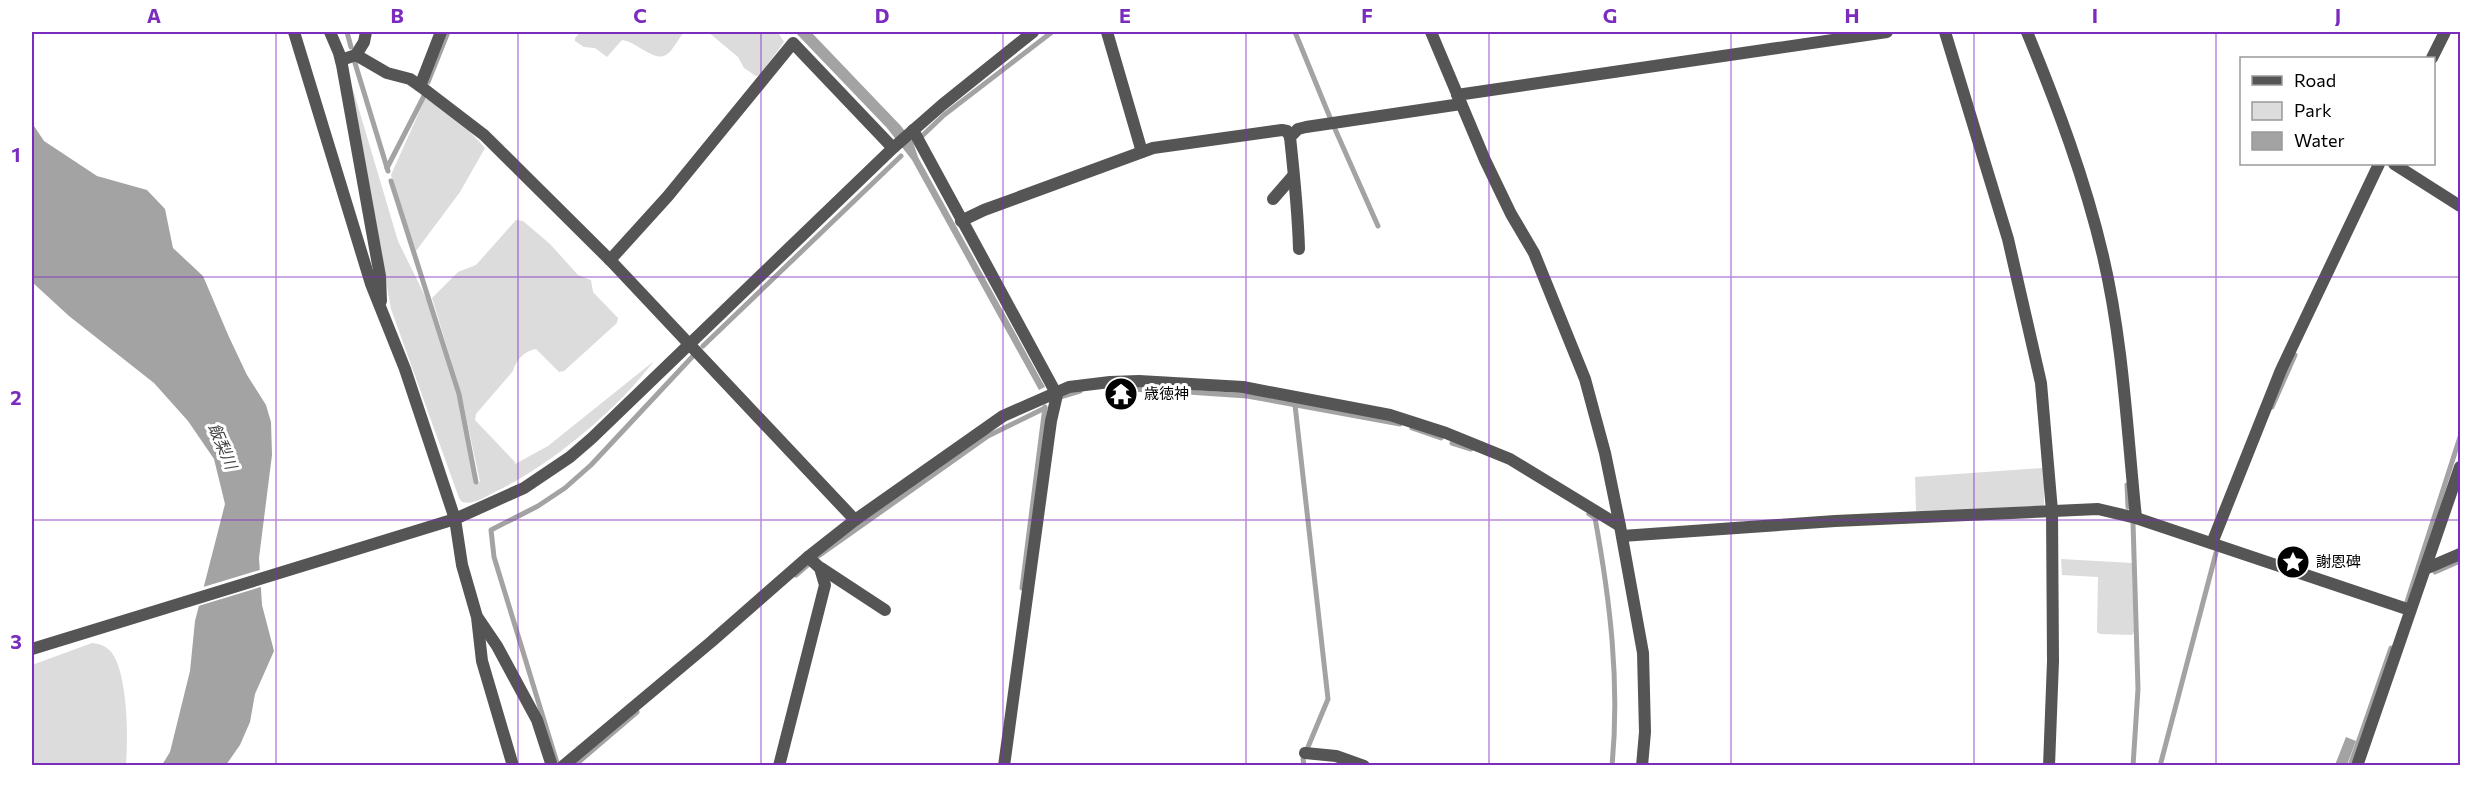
<svg xmlns="http://www.w3.org/2000/svg" width="2492" height="797" font-family="Commissioner,'Noto Sans JP',sans-serif">
<style>
.green{fill:#dcdcdc}
.water{fill:#a3a3a3}
.pier{fill:#fff}
.lines{fill:none;stroke-linecap:round;stroke-linejoin:round}
.stream{stroke:#a3a3a3;stroke-width:5}
.street{stroke:#555;stroke-width:12}
.grid{fill:none;stroke:#7b2cbf;stroke-width:1.5;stroke-opacity:0.55}
.labels{text-anchor:middle;stroke-width:6;stroke-linejoin:round;paint-order:stroke}
.poi-label{font-size:15px;fill:#000;stroke:#fff;text-anchor:start}
.water-label{font-size:16px;font-style:italic;fill:#444;stroke:#fff}
.neatline{fill:none;stroke:#7b2cbf;stroke-width:2}
.grid-label{font-size:20px;text-anchor:middle;font-weight:bold;fill:#7b2cbf}
</style>
<rect width="100%" height="100%" fill="#fff"/>
<g class="green">
<path d="M580 32H684C667 55 668 65 640 48 634 44 629 41 622 40L607 57 595 48 584 47 575 41V38Z"/>
<polygon points="708,32 778,32 784,42 760,75 756,76 744,68 738,57"/>
<path d="M352 86 398 241 427 300 458 395 475 483 480 482 461 393 432 298 458 272 476 265 516 220 523 221 550 244 578 275 591 280 593 292 618 318 617 323 564 371 559 372 536 349C524 351 516 360 513 371L476 414 475 420 515 462V464L548 446 654 361C616 411 550 466 493 493 483 498 473 505 462 502L459 498 391 309Z"/>
<polygon points="425,99 432,99 461,122 485,148 460,192 416,251 391,175"/>
<polygon points="2042,468 2044,470 2044,505 2042,506 1916,511 1915,477"/>
<polygon points="2061,559 2132,563 2134,632 2132,635 2100,634 2097,632 2098,577 2062,575"/>
<path d="M92 643C101 644 106 646 112 653 128 676 128 738 126 765H32V665Z"/>
</g>
<g class="water">
<polygon points="795,32 811,32 901,126 913,142 918,157 1045,387 1039,390 912,160 887,128"/>
<polygon points="32,123 44,141 97,176 147,190 165,209 173,248 203,276 229,337 247,375 266,405 271,422 272,455 259,558 262,605 274,651 255,694 250,722 240,745 226,765 162,765 170,752 190,671 195,621 225,504 214,459 188,421 154,383 69,316 32,282"/>
<polygon points="2346,737 2356,741 2347,765 2335,765"/>
</g>
<polygon class="pier" points="263,569 264,586 195,607 200,588"/>
<g class="lines">
<g class="stream">
<polyline points="347,32 351,47"/>
<polyline points="1295,32 1331,120"/>
<polyline points="355,63 388,171"/>
<polyline points="428,82 448,32"/>
<polyline points="1335,129 1378,226"/>
<polyline points="921,137 944,115 1052,32"/>
<polyline points="387,168 424,96"/>
<polyline points="391,181 459,394 476,482"/>
<polyline points="703,346 901,156"/>
<polyline points="1113,388 1165,391"/>
<polyline points="1173,391 1247,396 1400,424"/>
<polyline points="1060,397 1080,391"/>
<polyline points="1295,405 1328,699 1303,759 1304,766"/>
<polyline points="2272,407 2295,355"/>
<polyline points="1412,428 1441,438"/>
<polyline points="1452,443 1471,449"/>
<polyline points="2127,485 2128,507"/>
<path d="M1589 514 1595 518C1610 600 1620 682 1612 766"/>
<polyline points="2435,572 2460,561"/>
<polyline points="796,575 817,557 988,436 1045,408"/>
<polyline points="1022,588 1045,407"/>
<polyline points="2406,605 2460,437"/>
<polyline points="558,766 494,557 491,530 538,506 565,488 591,465 693,356"/>
<polyline points="574,766 637,712"/>
<polyline points="2133,766 2138,689 2133,522"/>
<polyline points="2160,766 2216,553"/>
<polyline points="2350,766 2391,648"/>
</g>
<g class="street">
<polyline points="294,32 371,284 405,369 455,519 462,565 477,617 482,661 513,766"/>
<polyline points="330,32 339,53 342,65 380,276 381,301"/>
<polyline points="1107,32 1142,152"/>
<polyline points="1431,32 1485,160 1511,214 1534,253 1585,379 1605,453 1620,526 1643,653 1645,732 1642,766"/>
<polyline points="1945,32 2008,239 2041,383 2052,511 2053,661 2049,766"/>
<path d="M2027 32C2057 105 2085 179 2103 256 2123 341 2127 430 2136 518"/>
<polyline points="356,55 364,42 366,32"/>
<polyline points="2432,58 2445,32"/>
<polyline points="341,60 356,55 387,73 410,79 420,86 484,135 610,260 855,520"/>
<polyline points="420,86 441,32"/>
<polyline points="1457,95 1887,32"/>
<polyline points="913,130 1057,395 1051,421 1004,766"/>
<polyline points="2394,164 2460,206"/>
<polyline points="1273,199 1293,176"/>
<polyline points="961,221 984,210 1153,148 1282,130 1287,131 1290,137"/>
<path d="M1299 249C1298 211 1294 174 1290 137L1298 129 1306 127 1461 104"/>
<polyline points="610,260 668,196 793,43 893,148"/>
<polyline points="1622,536 1835,521 2098,509 2136,518 2410,610"/>
<polyline points="2212,543 2281,370 2379,164"/>
<polyline points="821,568 885,610"/>
<polyline points="2425,569 2460,554"/>
<polyline points="478,618 497,646 537,720 552,766"/>
<polyline points="32,649 455,519 524,488 570,457 592,438 893,148 942,105 1033,32"/>
<polyline points="1305,753 1336,756 1364,766"/>
<polyline points="563,766 711,642 808,557 855,520 1003,416 1069,387 1110,382 1139,381 1243,387 1390,415 1446,433 1510,459 1620,526"/>
<polyline points="779,766 825,585 820,568 808,557"/>
<polyline points="2357,766 2460,467"/>
</g>
</g>
<path class="grid" d="M276 32V766M518 32V766M761 32V766M1003 32V766M1246 32V766M1489 32V766M1731 32V766M1974 32V766M2216 32V766M32 277H2460M32 520H2460"/>
<defs>
<g id="temple-disc" transform="scale(1.725)"><circle r="9.5" fill="#000" stroke="#fff"/><path d="M0-6L5-2H3V0L6.5 2.5H4V6H1.5V3h-3V6H-4V2.5H-6.5L-3 0V-2H-5Z" fill="#fff"/></g>
<g id="sight-disc" transform="scale(1.725)"><circle r="9.5" fill="#000" stroke="#fff"/><path d="M0-6L1.8-2.2L6-1.7L2.9 1.2L3.7 5.4L0 3.3L-3.7 5.4L-2.9 1.2L-6-1.7L-1.8-2.2Z" fill="#fff"/></g>
</defs>
<g fill-rule="evenodd">
<use href="#temple-disc" x="1121" y="394"/>
<use href="#sight-disc" x="2293" y="562"/>
</g>
<g class="labels">
<g class="poi-label">
<text x="1144" y="399">歳徳神</text>
<text x="2316" y="567">謝恩碑</text>
</g>
<g class="water-label">
<text transform="translate(223 446) rotate(67)" y="6">飯梨川</text>
</g>
</g>
<rect width="2492" height="797" fill="none" stroke="#ffffff" stroke-width="66"/>
<rect x="2240" y="57" width="195" height="108" fill="#ffffff" stroke="#999999" stroke-width="1.5"/>
<rect x="2252" y="76" width="30" height="9" fill="#555555" stroke="#999999" stroke-width="1.5"/>
<text x="2294" y="87" font-size="18" fill="#000000">Road</text>
<rect x="2252" y="102" width="30" height="18" fill="#dcdcdc" stroke="#999999" stroke-width="1.5"/>
<text x="2294" y="117" font-size="18" fill="#000000">Park</text>
<rect x="2252" y="132" width="30" height="18" fill="#a3a3a3" stroke="#999999" stroke-width="1.5"/>
<text x="2294" y="147" font-size="18" fill="#000000">Water</text>
<rect x="33" y="33" width="2426" height="731" class="neatline"/>
<g class="grid-label">
<text x="154" y="23">A</text>
<text x="397" y="23">B</text>
<text x="640" y="23">C</text>
<text x="882" y="23">D</text>
<text x="1125" y="23">E</text>
<text x="1367" y="23">F</text>
<text x="1610" y="23">G</text>
<text x="1852" y="23">H</text>
<text x="2095" y="23">I</text>
<text x="2338" y="23">J</text>
<text x="16" y="162">1</text>
<text x="16" y="405">2</text>
<text x="16" y="649">3</text>
</g>
</svg>
